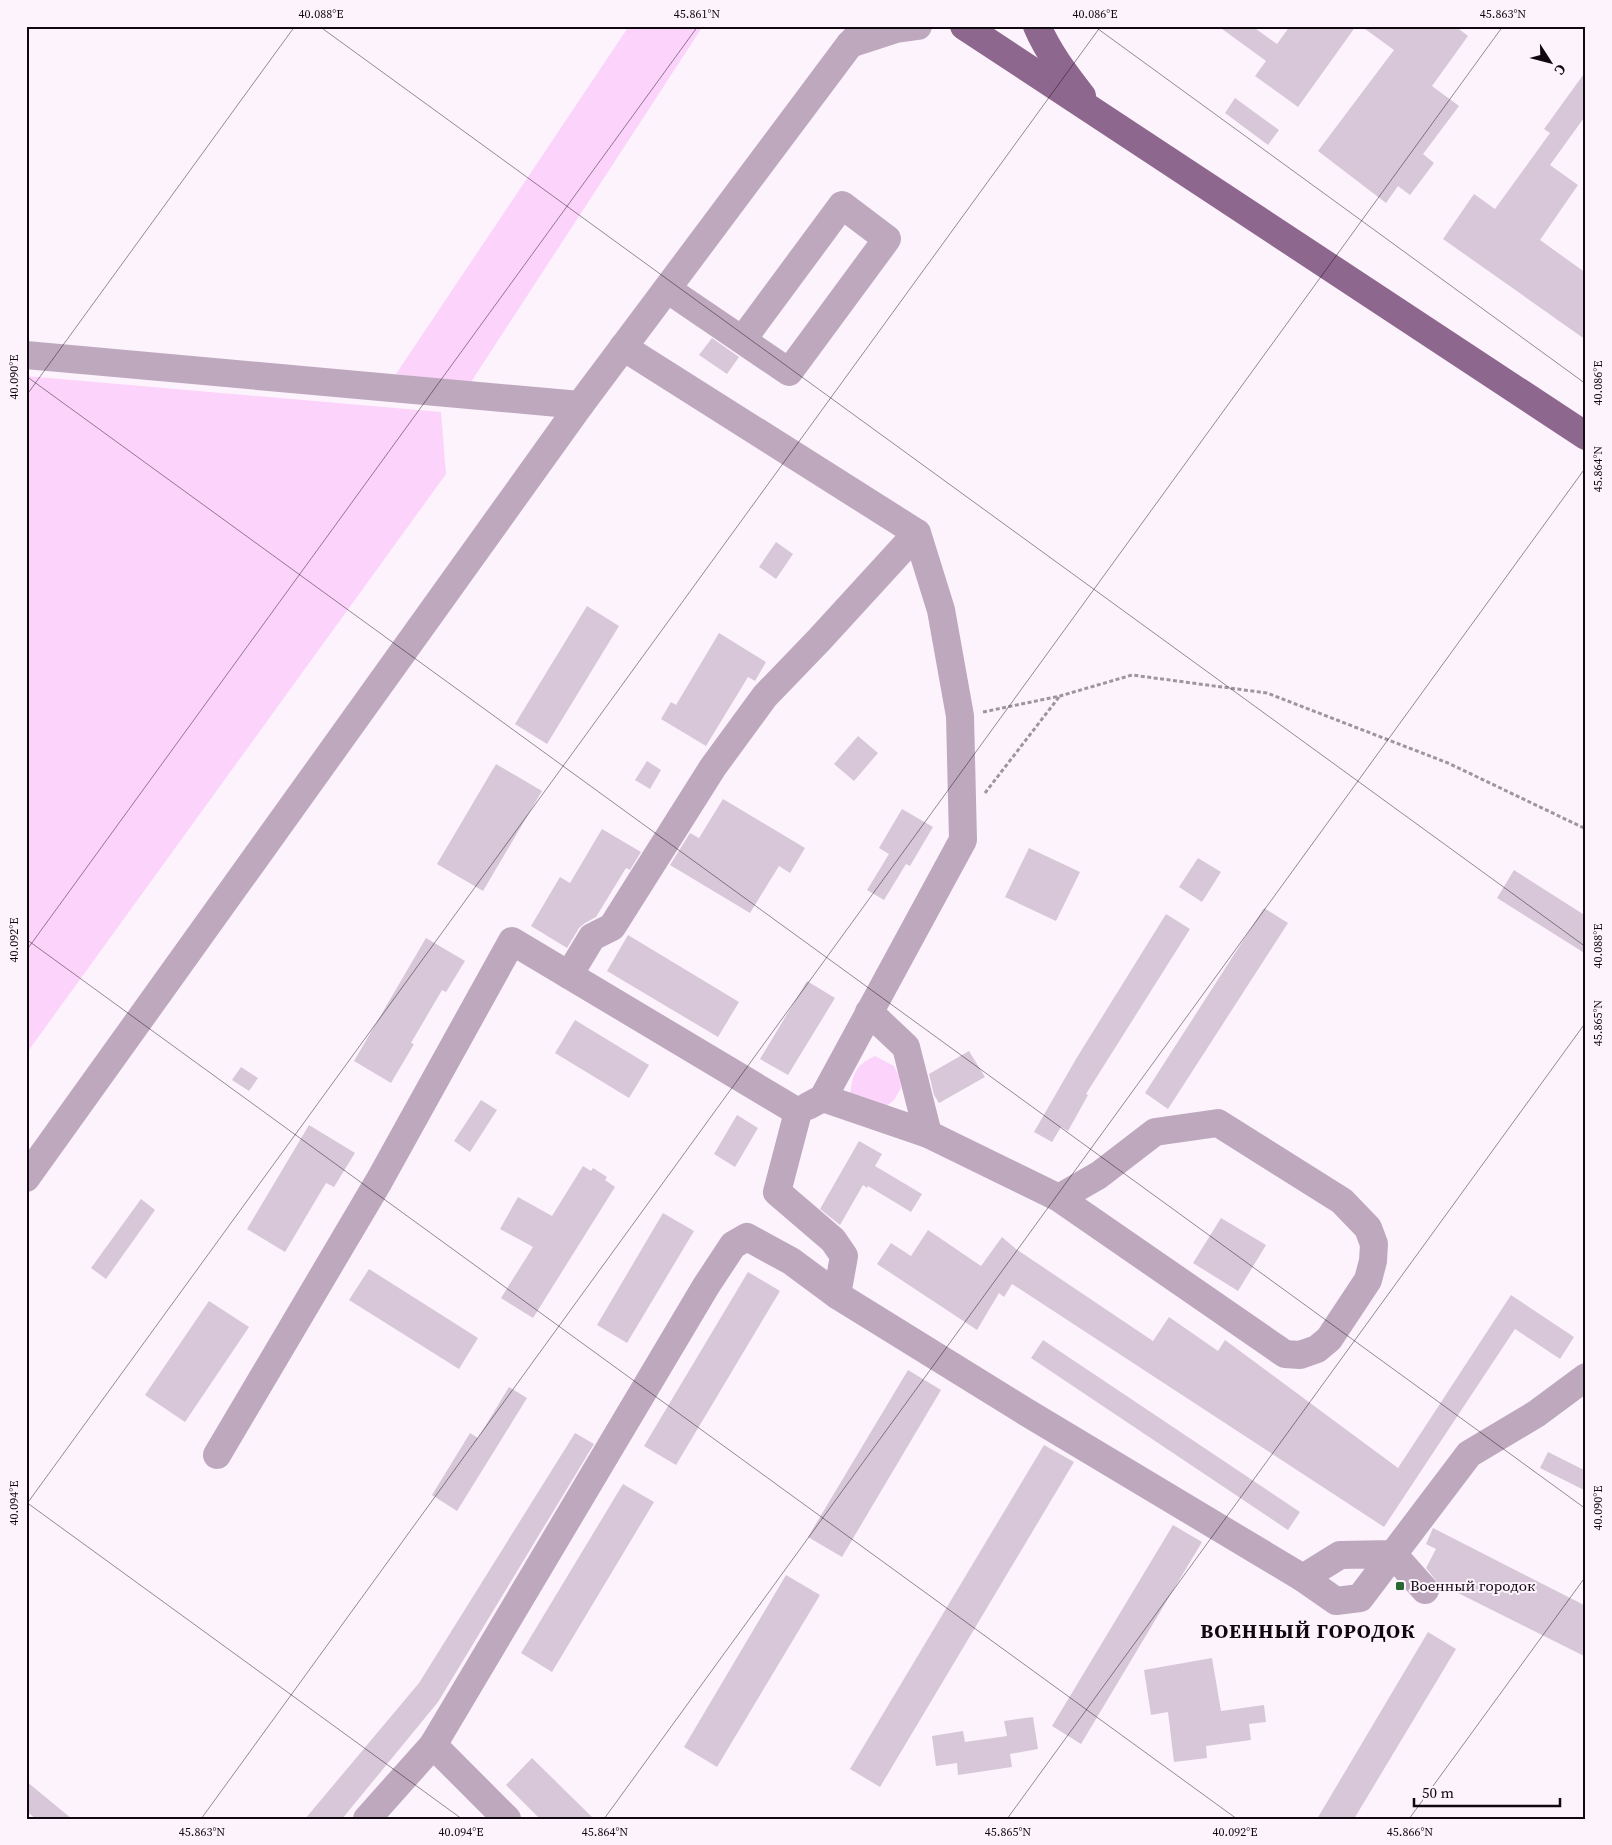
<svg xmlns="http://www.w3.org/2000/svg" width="1612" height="1845" font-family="'Source Serif 4',serif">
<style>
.green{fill:#fbd3fb}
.building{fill:#d8c7d8}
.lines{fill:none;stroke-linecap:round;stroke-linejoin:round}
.path{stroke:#9e959e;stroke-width:3;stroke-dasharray:4 2.5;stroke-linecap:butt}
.minor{stroke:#bea8be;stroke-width:28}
.major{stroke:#8e678e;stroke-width:28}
.ticks{fill:none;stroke:#0f090f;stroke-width:1;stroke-opacity:0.45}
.poi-dot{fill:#286831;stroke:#fdf3fd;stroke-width:2}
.labels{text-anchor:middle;stroke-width:4;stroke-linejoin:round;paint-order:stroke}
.poi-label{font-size:15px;fill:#0f090f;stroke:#fdf3fd;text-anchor:start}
.district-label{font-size:20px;font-weight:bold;letter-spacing:1px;fill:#0f090f;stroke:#fdf3fd}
.neatline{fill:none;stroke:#0f090f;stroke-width:2}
.ticks-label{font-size:12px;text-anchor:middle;fill:#0f090f}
</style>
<rect width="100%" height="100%" fill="#fdf3fd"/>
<g class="green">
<polygon points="629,26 703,26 469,385 396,374"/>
<polygon points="26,376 441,412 446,474 26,1054"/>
<path d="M875 1056 894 1066 899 1076 901 1088 894 1100 880 1111 850 1094C853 1074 855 1065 875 1056Z"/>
</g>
<g class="building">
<polygon points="1218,26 1252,26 1277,44 1290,26 1356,26 1298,107 1255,76 1266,61"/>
<polygon points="1361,26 1455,26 1468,36 1432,86 1459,106 1423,154 1434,163 1410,195 1398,186 1386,203 1318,151 1394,50"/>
<polygon points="1586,71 1586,115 1550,165 1578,185 1540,240 1586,273 1586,340 1443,239 1474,194 1495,209 1550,133 1544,129"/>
<polygon points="1235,98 1279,130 1268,145 1225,113"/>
<polygon points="712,338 739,357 727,374 699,355"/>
<polygon points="776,542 793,554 776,579 759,567"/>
<polygon points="587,606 619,626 547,744 515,724"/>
<polygon points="719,633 766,662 755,681 748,677 706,746 661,719 671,702 676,705"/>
<polygon points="858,736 878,753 854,781 834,764"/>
<polygon points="647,761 661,770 650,789 635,780"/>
<polygon points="496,764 542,791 483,891 437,864"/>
<polygon points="723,799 805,848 790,873 779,866 750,913 670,865 690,833 699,838"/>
<polygon points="902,809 933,827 910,866 906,864 884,900 867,890 889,854 879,848"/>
<polygon points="602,829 641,852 630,870 626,868 596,917 585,923 579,928 567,948 531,926 560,877 570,883"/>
<polygon points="1029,848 1080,872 1056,921 1005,897"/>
<polygon points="1198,858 1221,872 1202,902 1179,887"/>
<polygon points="1514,870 1586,916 1586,954 1497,898"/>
<polygon points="1264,908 1288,923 1168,1109 1145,1093"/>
<polygon points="1166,914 1190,929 1086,1094 1088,1095 1068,1131 1061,1127 1052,1142 1034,1132 1076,1059"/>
<polygon points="628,935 739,1002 718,1037 607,971"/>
<polygon points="426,938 465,961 446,992 442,990 411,1043 414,1044 391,1083 354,1061"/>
<polygon points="807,981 835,998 788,1075 760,1059"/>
<polygon points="575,1020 649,1065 629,1098 555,1053"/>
<polygon points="969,1051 985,1077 939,1103 934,1095 929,1074"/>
<polygon points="241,1067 258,1078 249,1091 232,1080"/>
<polygon points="481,1100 497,1110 470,1152 454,1141"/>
<polygon points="737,1115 758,1128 735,1167 714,1154"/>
<polygon points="309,1125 355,1153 334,1187 326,1183 285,1252 247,1229"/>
<polygon points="859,1141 882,1154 875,1166 922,1194 911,1212 868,1186 867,1188 863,1185 840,1225 820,1209"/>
<polygon points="583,1166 591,1171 593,1168 607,1177 605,1180 615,1187 533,1318 501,1298 533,1247 500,1229 518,1197 552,1216"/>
<polygon points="141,1199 155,1210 106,1279 91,1268"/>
<polygon points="663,1213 694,1231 627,1343 597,1325"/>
<polygon points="1221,1218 1266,1245 1238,1291 1193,1263"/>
<polygon points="928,1230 981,1266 1002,1237 1016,1249 1153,1341 1169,1317 1218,1351 1225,1340 1398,1468 1511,1295 1574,1337 1560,1359 1515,1329 1384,1527 1012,1284 1004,1297 999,1293 977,1330 877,1264 891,1243 911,1256"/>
<polygon points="369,1269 478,1338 459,1369 349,1300"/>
<polygon points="748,1272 780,1291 676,1465 644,1446"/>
<polygon points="209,1301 249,1327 185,1422 145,1395"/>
<polygon points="1043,1340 1300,1512 1288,1530 1031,1358"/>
<polygon points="908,1370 941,1390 842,1557 808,1537"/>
<polygon points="509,1387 527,1398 457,1511 432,1495 470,1433 478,1438"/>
<polygon points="575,1433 594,1444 438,1702 342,1819 305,1819 419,1683"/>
<polygon points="1044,1445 1074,1462 880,1787 850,1769"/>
<polygon points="1548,1452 1586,1471 1586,1491 1540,1468"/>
<polygon points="623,1484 654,1502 552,1672 521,1653"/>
<polygon points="1173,1525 1202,1542 1081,1744 1052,1726"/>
<polygon points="1433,1528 1586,1606 1586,1657 1438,1583 1426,1568 1436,1549 1426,1544"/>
<polygon points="786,1575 820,1595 717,1767 684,1747"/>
<polygon points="1428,1632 1456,1649 1354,1819 1317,1819"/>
<polygon points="1212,1658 1221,1711 1264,1705 1266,1722 1249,1724 1251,1740 1206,1746 1207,1758 1174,1762 1168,1712 1151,1715 1144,1670"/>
<polygon points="1033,1717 1038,1749 1010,1754 1012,1767 958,1775 957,1763 936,1766 932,1736 963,1731 965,1742 1007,1736 1004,1721"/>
<polygon points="532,1758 594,1819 540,1819 506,1785"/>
<polygon points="26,1781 72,1819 36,1819 26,1811"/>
</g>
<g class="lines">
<g class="path">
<polyline points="983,712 1060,696 1132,675 1267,693 1448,763 1586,829"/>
<polyline points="985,793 1059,697"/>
</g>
<g class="minor">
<polyline points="850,44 896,29 918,26"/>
<polyline points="667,289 789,372 887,239 842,205 743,339"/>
<polyline points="26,355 580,405"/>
<polyline points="569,975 592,937 612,927 713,767 765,696 819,640 917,533 623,347"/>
<polyline points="869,1012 906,1047 928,1134"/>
<polyline points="823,1098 928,1134 1059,1198 1285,1354 1300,1355 1317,1349 1329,1339 1368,1280 1373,1261 1374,1244 1368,1228 1342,1201 1218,1123 1155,1132 1099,1175 1059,1198"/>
<polyline points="808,1106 823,1098 963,840 960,716 941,610 917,533"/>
<polyline points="26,1178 580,405 850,44 867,26"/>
<polyline points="217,1455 379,1181 512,941 798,1112 777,1192 833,1240 844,1256 837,1295"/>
<polyline points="1425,1590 1393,1554 1340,1555 1303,1578 1336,1601 1360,1598 1469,1454 1536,1414 1586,1377"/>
<polyline points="433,1745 507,1819"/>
<polyline points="367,1819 433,1745 706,1286 733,1245 747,1237 791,1261 837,1295 1026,1412 1303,1578"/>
</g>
<g class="major">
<polyline points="964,26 1586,436"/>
<path d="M1037 26C1048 52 1065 74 1082 96"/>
</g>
</g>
<path class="ticks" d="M319 26 1586 947M1094 26 1586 384M26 376 1586 1509M26 396 295 26M26 939 1237 1819M26 951 698 26M26 1502 462 1819M26 1505 1101 26M201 1819 1503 26M604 1819 1586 467M1007 1819 1586 1022M1409 1819 1586 1576"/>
<rect class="poi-dot" x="1395" y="1581" width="10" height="10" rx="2.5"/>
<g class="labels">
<g class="poi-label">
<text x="1410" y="1591">Военный городок</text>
</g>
<g class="district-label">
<text x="1308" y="1638">ВОЕННЫЙ ГОРОДОК</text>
</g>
</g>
<rect width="1612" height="1845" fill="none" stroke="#fdf3fd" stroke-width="55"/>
<g transform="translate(1550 62) rotate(126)" stroke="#fdf3fd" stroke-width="4" paint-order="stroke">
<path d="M0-4L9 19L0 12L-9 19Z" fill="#0f090f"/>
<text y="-8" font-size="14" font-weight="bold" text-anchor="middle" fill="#0f090f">С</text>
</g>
<path d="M1414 1798v8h146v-8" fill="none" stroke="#0f090f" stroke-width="2.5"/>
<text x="1422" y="1798" font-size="15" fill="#0f090f" stroke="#fdf3fd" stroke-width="4" paint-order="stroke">50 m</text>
<rect x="28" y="28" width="1556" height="1790" class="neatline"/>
<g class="ticks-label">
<text x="321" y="18">40.088°E</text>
<text x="697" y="18">45.861°N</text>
<text x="1095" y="18">40.086°E</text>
<text x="1503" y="18">45.863°N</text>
<text transform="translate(14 377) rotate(-90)" y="4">40.090°E</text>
<text transform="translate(1598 383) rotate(-90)" y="4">40.086°E</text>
<text transform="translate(1598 469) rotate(-90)" y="4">45.864°N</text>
<text transform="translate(14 940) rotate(-90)" y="4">40.092°E</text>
<text transform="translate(1598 946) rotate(-90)" y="4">40.088°E</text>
<text transform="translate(1598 1023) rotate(-90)" y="4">45.865°N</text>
<text transform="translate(14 1503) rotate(-90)" y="4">40.094°E</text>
<text transform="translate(1598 1508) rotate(-90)" y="4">40.090°E</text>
<text x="202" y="1836">45.863°N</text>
<text x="461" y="1836">40.094°E</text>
<text x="605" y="1836">45.864°N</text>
<text x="1008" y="1836">45.865°N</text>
<text x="1235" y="1836">40.092°E</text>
<text x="1410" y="1836">45.866°N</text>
</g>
</svg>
